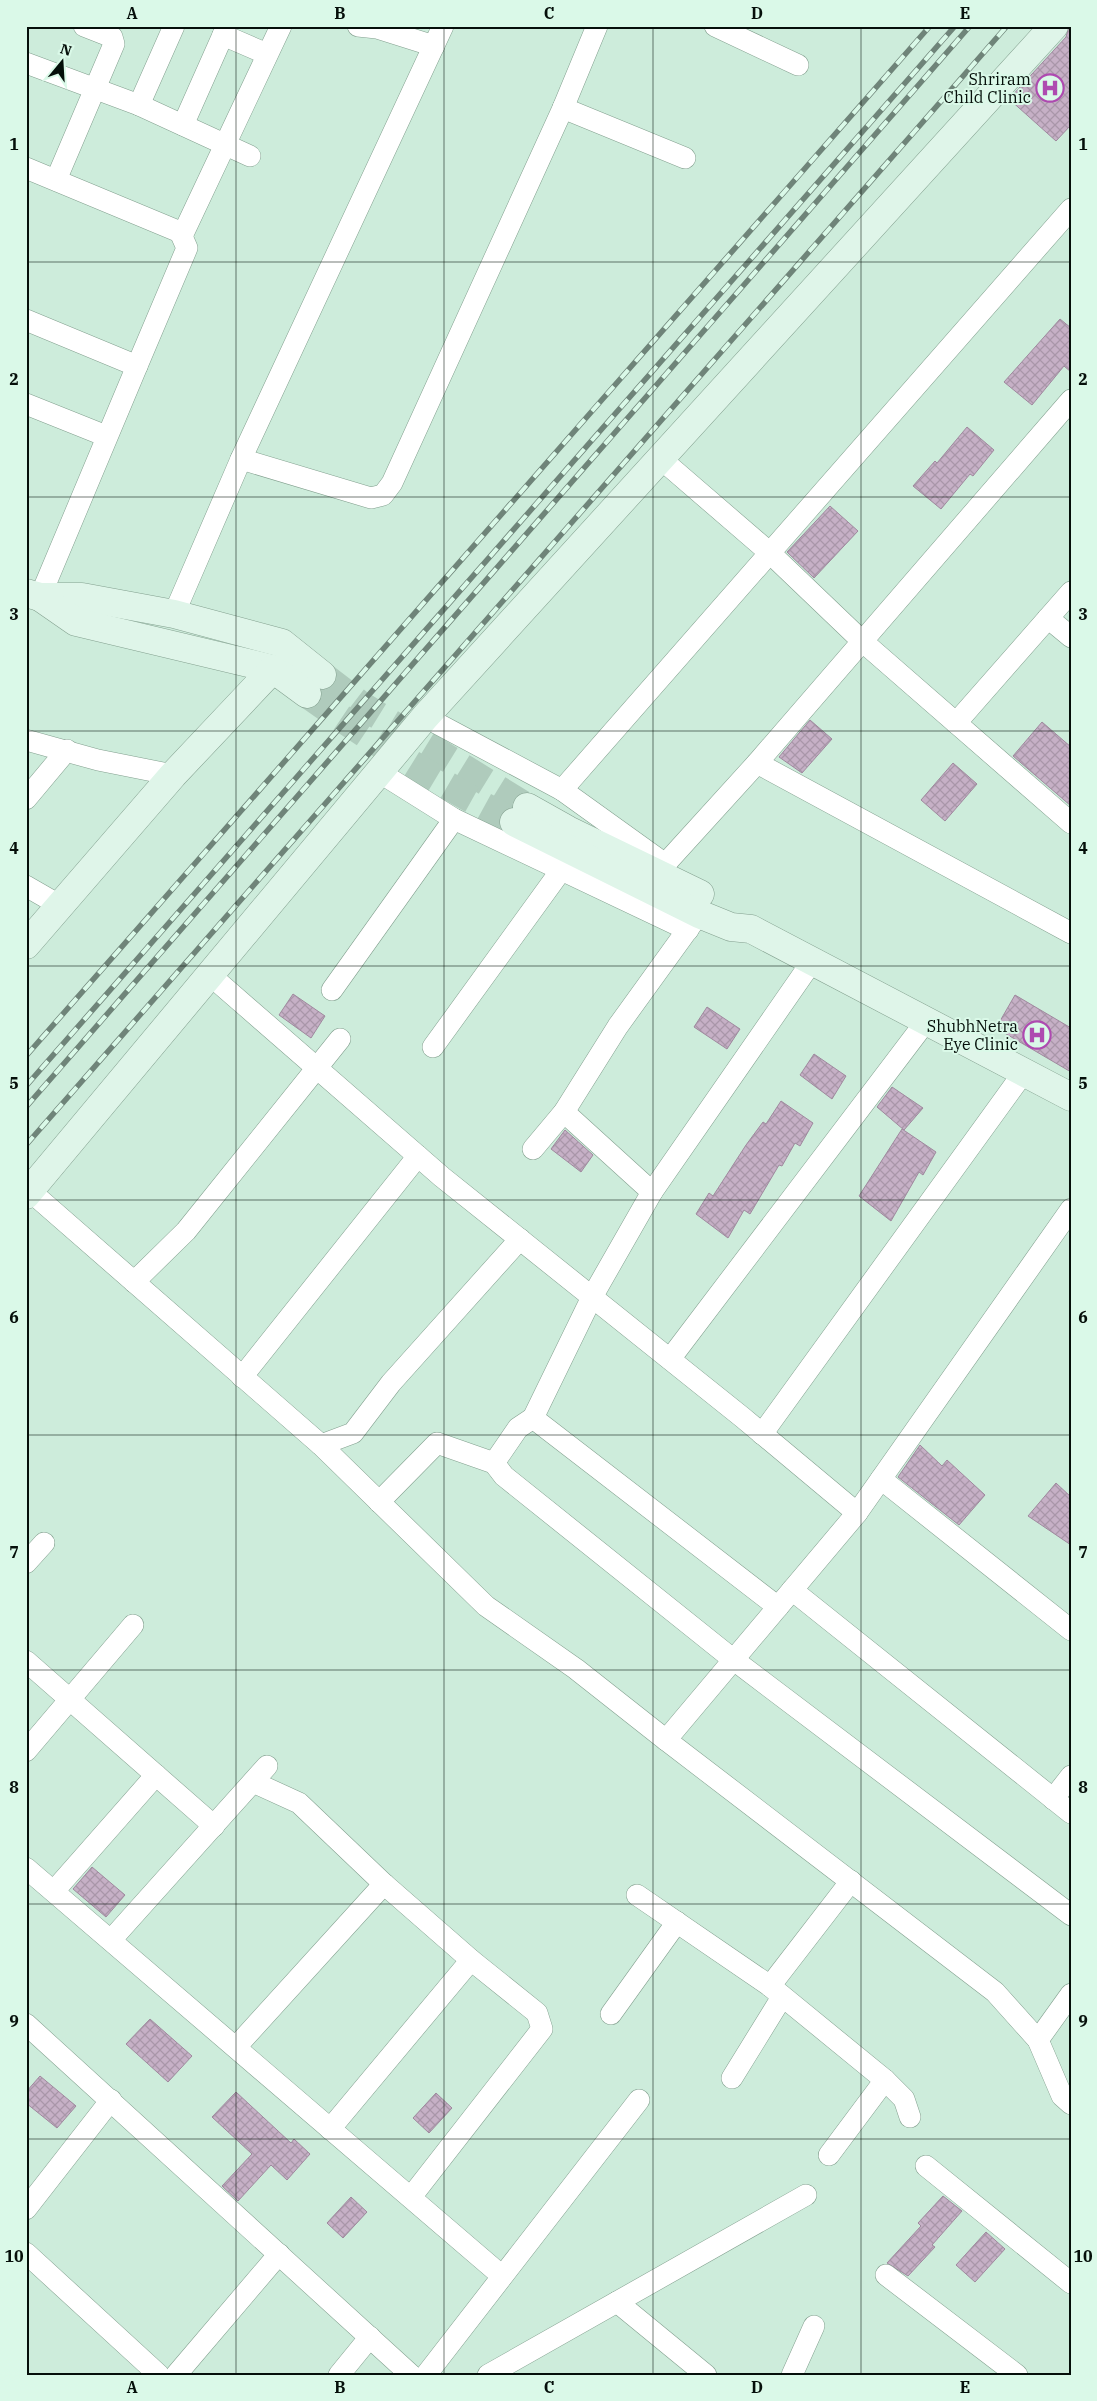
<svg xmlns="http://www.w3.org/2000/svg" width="1097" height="2401" font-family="'IBM Plex Serif',serif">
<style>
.building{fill:url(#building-cross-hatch);stroke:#9f899e}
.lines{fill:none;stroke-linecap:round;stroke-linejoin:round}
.secondary-tunnel{stroke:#afcbbc;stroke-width:28;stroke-dasharray:28 14;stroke-linecap:butt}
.street-casing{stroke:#83a08f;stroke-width:22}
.secondary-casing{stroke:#83a08f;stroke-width:29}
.street{stroke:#fff;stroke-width:21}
.secondary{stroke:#dff5e9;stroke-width:28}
.rail-casing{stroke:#6f8479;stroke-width:5.5}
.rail{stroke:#daf9e8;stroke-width:4;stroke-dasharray:11;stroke-linecap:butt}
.grid{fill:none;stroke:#050f0a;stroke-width:1;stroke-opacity:0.55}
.labels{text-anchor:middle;stroke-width:4;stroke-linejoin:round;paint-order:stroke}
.poi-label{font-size:16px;fill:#050f0a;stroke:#daf9e8;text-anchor:end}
.neatline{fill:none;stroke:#050f0a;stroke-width:2}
.grid-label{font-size:16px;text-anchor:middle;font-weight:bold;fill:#050f0a}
</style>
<defs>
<pattern id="building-cross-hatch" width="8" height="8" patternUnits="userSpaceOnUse" patternTransform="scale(1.25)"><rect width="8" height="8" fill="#c6b0c6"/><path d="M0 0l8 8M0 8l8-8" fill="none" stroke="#a996a9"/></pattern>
</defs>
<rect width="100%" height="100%" fill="#cdecdb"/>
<g class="building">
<polygon points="1069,26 1071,26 1071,125 1056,141 1009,99 1066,37"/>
<polygon points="1060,319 1071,328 1071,372 1064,366 1032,405 1004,382"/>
<polygon points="967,427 994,450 973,476 970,474 941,509 913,486 935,461 937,463"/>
<polygon points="830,506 858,531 814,578 787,552"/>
<polygon points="810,720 832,739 802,773 779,757"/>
<polygon points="1042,722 1071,747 1071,806 1013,756"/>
<polygon points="953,763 977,784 945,821 921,800"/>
<polygon points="293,994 325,1016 311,1038 279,1015"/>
<polygon points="1015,995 1071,1028 1071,1072 996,1028"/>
<polygon points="707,1007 740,1029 727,1049 694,1027"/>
<polygon points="814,1054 846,1076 832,1099 800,1075"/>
<polygon points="892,1087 923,1108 904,1130 877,1107"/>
<polygon points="781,1101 813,1123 800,1146 795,1143 782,1166 779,1165 750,1214 744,1210 728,1238 696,1214 709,1193 713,1196 746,1145 763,1122 766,1124"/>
<polygon points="902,1129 936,1152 923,1175 919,1172 891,1221 859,1196"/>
<polygon points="565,1130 593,1155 581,1172 551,1149"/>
<polygon points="920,1445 942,1466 947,1460 985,1495 959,1525 898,1477"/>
<polygon points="1056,1483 1071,1497 1071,1545 1028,1516"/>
<polygon points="92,1867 125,1895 106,1917 73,1889"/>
<polygon points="150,2019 192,2056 168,2082 126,2044"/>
<polygon points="40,2076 76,2106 57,2128 26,2103 26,2092"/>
<polygon points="236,2092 291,2143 294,2139 310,2154 287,2180 271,2165 238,2201 222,2186 252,2154 212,2117"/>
<polygon points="436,2093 452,2108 429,2133 413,2118"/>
<polygon points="943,2196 962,2211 932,2245 935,2247 908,2276 887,2263 921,2226 918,2223"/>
<polygon points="351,2197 367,2212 343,2238 327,2223"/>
<polygon points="986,2232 1005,2249 975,2282 956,2265"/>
</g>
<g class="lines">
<g class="secondary-tunnel">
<polyline points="322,675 361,705 527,807"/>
<path d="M307 694C373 741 442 785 514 822"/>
</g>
<g class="street-casing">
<g id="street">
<polyline points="358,26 377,28 434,46"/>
<polyline points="715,26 798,65"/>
<polyline points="223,35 267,54"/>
<polyline points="26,63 139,105 250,156"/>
<polyline points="139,105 174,26"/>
<polyline points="563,108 685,158"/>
<polyline points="183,125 227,26"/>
<polyline points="26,168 180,232 187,248 137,366"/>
<polyline points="56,180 114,44 112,37 84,26"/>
<polyline points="182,236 281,26"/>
<polyline points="26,320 137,366 40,597"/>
<polyline points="26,404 106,436"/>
<polyline points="241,459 371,498 383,495 392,483 563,108 597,26"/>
<polyline points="661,459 770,553 862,641 1071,823"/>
<polyline points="174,614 241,459 443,26"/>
<polyline points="1048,618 1071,637"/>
<polyline points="425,717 562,790 665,864"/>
<polyline points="956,723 1071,592"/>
<polyline points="26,740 98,760 173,775"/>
<polyline points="757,763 1071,933"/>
<polyline points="379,772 454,819 688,930"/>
<polyline points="562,790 1071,209"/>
<polyline points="26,799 67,750"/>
<polyline points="658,872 757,763 1071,400"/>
<polyline points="26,886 59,905"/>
<polyline points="210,975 442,1177 742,1417 857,1513"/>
<polyline points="332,990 454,819"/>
<polyline points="433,1047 562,869"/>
<polyline points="533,1149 564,1112 618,1026 696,918"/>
<polyline points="30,1191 321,1445 486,1606 576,1669 666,1740 857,1513 1071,1209"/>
<polyline points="652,1192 813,960"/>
<polyline points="134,1282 186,1231 340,1039"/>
<polyline points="670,1359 927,1020"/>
<polyline points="242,1377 418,1156"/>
<polyline points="533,1418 778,1607"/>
<polyline points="762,1434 1024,1072"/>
<polyline points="321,1445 353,1433 391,1383 520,1239"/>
<polyline points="494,1463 518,1428 533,1418 592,1297 652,1192 564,1112"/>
<polyline points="881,1479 1071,1630"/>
<polyline points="379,1502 437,1443 494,1463 504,1476 730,1657 1071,1915"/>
<polyline points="26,1563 44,1543"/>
<polyline points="792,1590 1071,1813"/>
<polyline points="26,1661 214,1826"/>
<polyline points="666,1740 995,1992 1038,2040 1062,2096 1071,2104"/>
<polyline points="26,1751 133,1625"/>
<polyline points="253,1782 299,1803 384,1884 471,1960 537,2013 542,2029 411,2197"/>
<polyline points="1053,1799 1071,1776"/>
<polyline points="26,1868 502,2276"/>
<polyline points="54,1891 156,1775"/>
<polyline points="637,1895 770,1986 851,1881"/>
<polyline points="111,1940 267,1766"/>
<polyline points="770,1986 885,2080 904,2099 910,2117"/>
<polyline points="611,2014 677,1922"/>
<polyline points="26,2024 411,2375"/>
<polyline points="1038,2040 1071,1994"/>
<polyline points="236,2047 384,1884"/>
<polyline points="732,2078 782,1997"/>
<polyline points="330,2129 471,1960"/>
<polyline points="829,2155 885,2080"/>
<polyline points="926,2166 1071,2283"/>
<polyline points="26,2209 111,2100"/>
<polyline points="26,2253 159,2375"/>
<polyline points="886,2275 1017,2375"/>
<polyline points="617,2302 706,2375"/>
<polyline points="176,2375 279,2254"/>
<polyline points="339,2375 370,2337"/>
<polyline points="426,2375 639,2100"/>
<polyline points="488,2375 806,2195"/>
<polyline points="792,2375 814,2326"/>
</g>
</g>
<g class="secondary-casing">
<g id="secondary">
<polyline points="26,593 40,597 82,597 174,614 282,643 322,675"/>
<polyline points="40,597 76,622 273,669 307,694"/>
<polyline points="527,807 568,830 700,894"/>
<polyline points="514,822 699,914 731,927 751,929 1071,1097"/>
<polyline points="26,945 173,775 273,669"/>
<polyline points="26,1195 425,717 1054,26"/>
</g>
</g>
<use href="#street" class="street"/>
<use href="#secondary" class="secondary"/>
<g class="rail-casing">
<g id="rail">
<polyline points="26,1056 930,26"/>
<polyline points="26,1086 955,26"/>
<polyline points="26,1107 970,26"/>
<polyline points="26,1145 1007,26"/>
</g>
</g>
<use href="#rail" class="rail"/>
</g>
<path class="grid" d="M236 26V2375M444 26V2375M653 26V2375M861 26V2375M26 262H1071M26 497H1071M26 731H1071M26 966H1071M26 1200H1071M26 1435H1071M26 1670H1071M26 1904H1071M26 2139H1071"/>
<defs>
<g id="hospital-ring" transform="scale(1.4375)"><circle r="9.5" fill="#daf9e8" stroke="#ae4ab0" stroke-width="1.5"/><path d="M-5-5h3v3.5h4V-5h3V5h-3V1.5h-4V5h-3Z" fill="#ae4ab0"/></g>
</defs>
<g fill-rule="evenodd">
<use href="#hospital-ring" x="1050" y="88"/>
<use href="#hospital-ring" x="1037" y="1035"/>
</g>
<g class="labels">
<g class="poi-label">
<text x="1031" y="85">Shriram<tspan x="1031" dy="18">Child Clinic</tspan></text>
<text x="1018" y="1032">ShubhNetra<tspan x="1018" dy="18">Eye Clinic</tspan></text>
</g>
</g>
<rect width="1097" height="2401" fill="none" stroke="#daf9e8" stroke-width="55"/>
<g transform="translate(62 62) rotate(18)" stroke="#daf9e8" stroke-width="4" paint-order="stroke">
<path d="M0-4L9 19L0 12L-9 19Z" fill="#050f0a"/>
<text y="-8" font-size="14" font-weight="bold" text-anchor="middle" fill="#050f0a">N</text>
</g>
<rect x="28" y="28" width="1042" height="2346" class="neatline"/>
<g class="grid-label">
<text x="132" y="19">A</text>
<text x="340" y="19">B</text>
<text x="549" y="19">C</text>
<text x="757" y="19">D</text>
<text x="965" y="19">E</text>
<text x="14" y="150">1</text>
<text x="1083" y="150">1</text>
<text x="14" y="385">2</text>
<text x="1083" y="385">2</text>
<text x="14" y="620">3</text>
<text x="1083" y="620">3</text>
<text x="14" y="854">4</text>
<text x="1083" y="854">4</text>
<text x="14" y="1089">5</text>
<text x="1083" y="1089">5</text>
<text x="14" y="1323">6</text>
<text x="1083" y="1323">6</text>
<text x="14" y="1558">7</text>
<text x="1083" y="1558">7</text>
<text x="14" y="1793">8</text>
<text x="1083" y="1793">8</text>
<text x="14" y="2027">9</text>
<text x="1083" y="2027">9</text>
<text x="14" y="2262">10</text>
<text x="1083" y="2262">10</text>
<text x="132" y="2393">A</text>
<text x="340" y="2393">B</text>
<text x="549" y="2393">C</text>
<text x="757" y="2393">D</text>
<text x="965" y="2393">E</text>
</g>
</svg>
